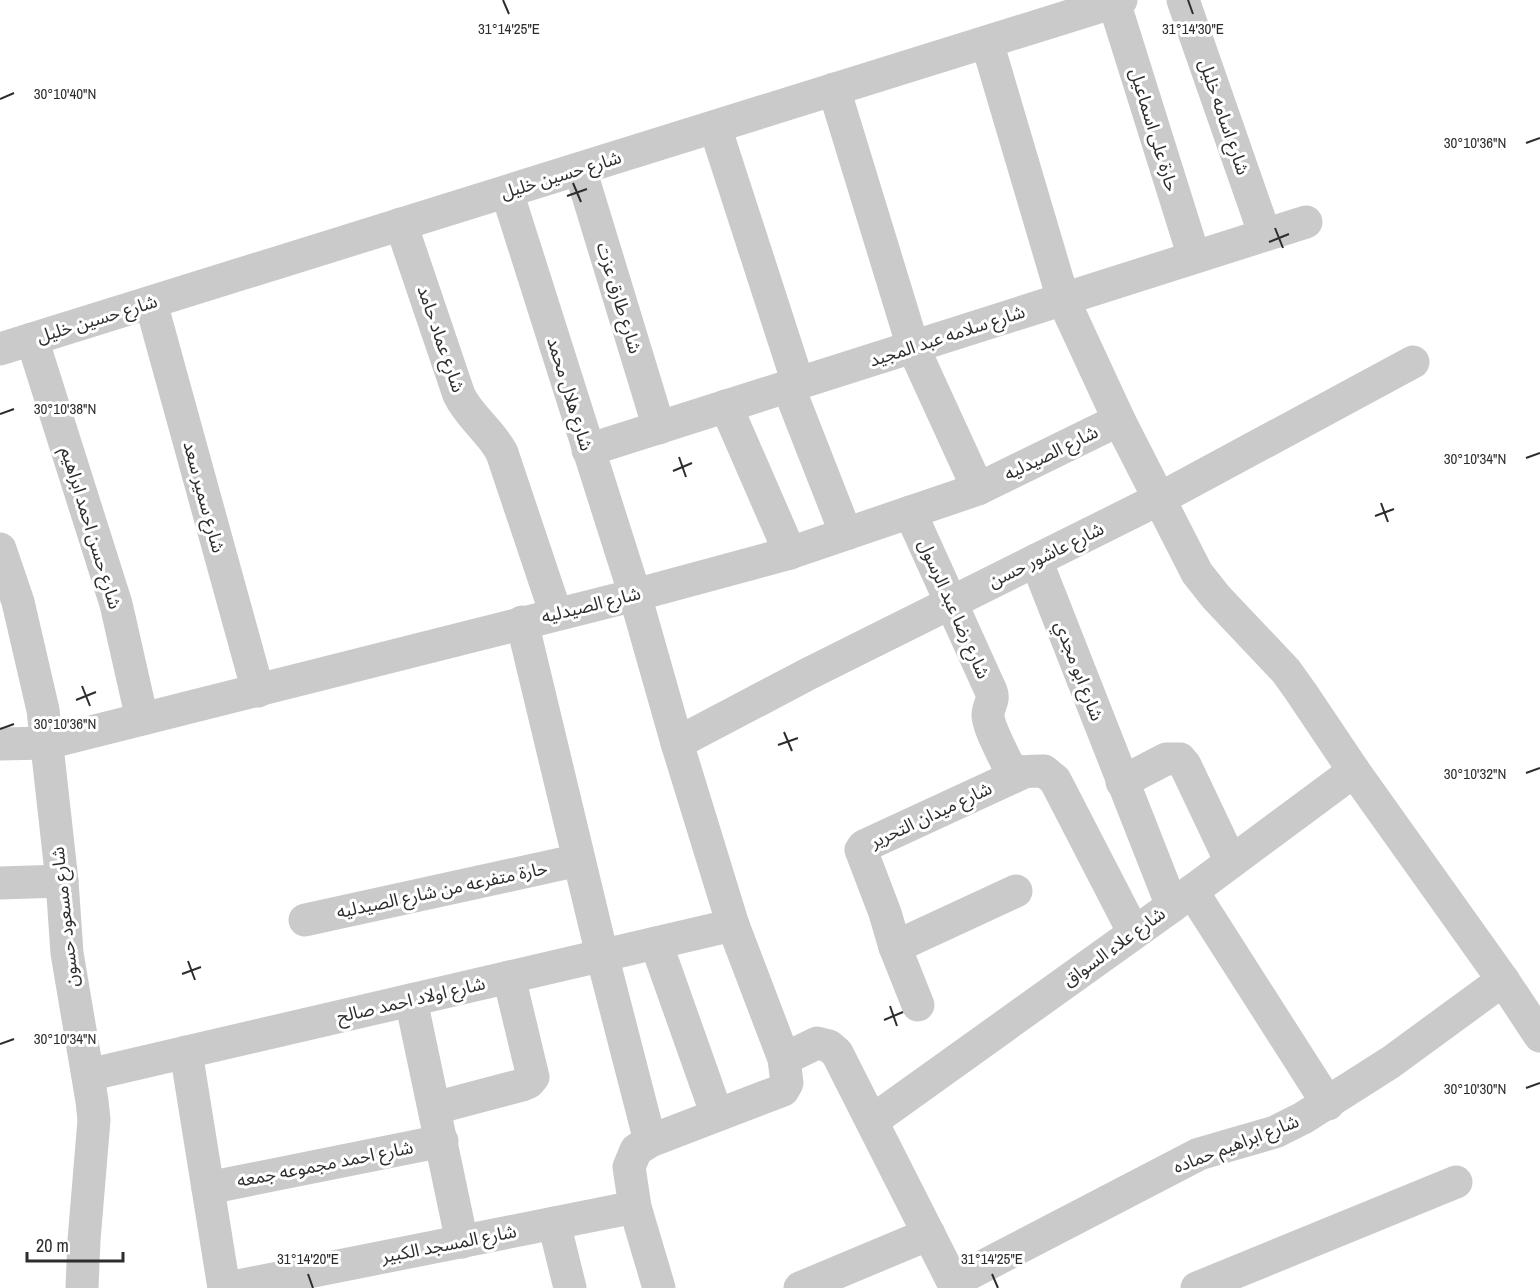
<svg xmlns="http://www.w3.org/2000/svg" width="1540" height="1288" font-family="'Archivo Narrow','Noto Sans Arabic',sans-serif">
<style>
.lines{fill:none;stroke-linecap:round;stroke-linejoin:round}
.minor{stroke:#cacaca;stroke-width:33}
.ticks{fill:none;stroke:#2d2d2d;stroke-width:2}
.labels{text-anchor:middle;stroke-width:6;stroke-linejoin:round;paint-order:stroke}
.street-label{font-size:18px;fill:#2d2d2d;stroke:#fff}
.ticks-label{font-size:15px;text-anchor:middle;fill:#2d2d2d;stroke:#fff;stroke-width:6;stroke-linejoin:round;paint-order:stroke}
</style>
<rect width="100%" height="100%" fill="#fff"/>
<g class="lines">
<g class="minor">
<polyline points="1183,0 1265,235"/>
<polyline points="1114,2 1194,257"/>
<polyline points="987,42 1063,299 1119,420 1197,573 1216,597 1286,671 1301,692 1354,771 1503,980 1540,1036"/>
<polyline points="834,89 913,347 978,489"/>
<polyline points="715,127 798,383"/>
<polyline points="580,169 659,428"/>
<polyline points="507,192 635,595 677,743 733,925 784,1059 787,1083 783,1090 650,1141 636,1150 629,1167 635,1207 659,1288"/>
<path d="M401 224 459 395C470 418 491 431 502 453L556 614"/>
<polyline points="151,303 258,691"/>
<polyline points="32,339 116,604 142,719"/>
<polyline points="0,349 1121,0"/>
<polyline points="788,386 846,534"/>
<polyline points="726,406 790,553"/>
<polyline points="588,450 1306,222"/>
<path d="M910 512 991 691C995 701 988 705 988 715 988 726 1001 750 1006 761 1015 777 1029 770 1044 771L1055 780 1134 933"/>
<polyline points="0,549 18,602 43,710 62,881 67,953 92,1101 94,1120 84,1240 82,1288"/>
<polyline points="1036,560 1172,906"/>
<polyline points="522,622 602,955 650,1141"/>
<polyline points="677,743 810,673 1159,499 1413,362"/>
<polyline points="0,744 47,743 635,595 790,553 978,489 1119,420"/>
<polyline points="1122,782 1166,759 1180,759 1185,765 1231,862"/>
<polyline points="0,883 62,881"/>
<polyline points="1192,891 1328,1104"/>
<polyline points="305,920 579,860"/>
<polyline points="656,943 717,1115"/>
<polyline points="895,947 1016,891"/>
<polyline points="411,1000 462,1242"/>
<polyline points="918,1005 895,947 885,913 861,850 864,846 1022,773"/>
<polyline points="186,1052 224,1288"/>
<polyline points="784,1059 817,1043 829,1046 837,1053 956,1288"/>
<polyline points="88,1075 733,925"/>
<polyline points="435,1108 522,1085 529,1082 533,1077 509,977"/>
<polyline points="872,1121 1172,906 1354,771"/>
<polyline points="208,1188 442,1141"/>
<polyline points="554,1223 570,1288"/>
<polyline points="953,1282 1199,1154 1275,1132 1303,1118 1391,1062 1503,980"/>
<polyline points="228,1288 635,1207"/>
<polyline points="800,1288 929,1234"/>
<polyline points="1197,1288 1456,1182"/>
</g>
</g>
<path class="ticks" d="M503 0 509 14M1188 0 1193 14M0 99 14 93M1526 143 1540 138M573 183 581 202M567 196 587 189M1275 228 1283 248M1269 242 1289 234M0 414 14 409M679 457 686 477M1526 458 1540 453M673 471 692 463M1381 503 1388 522M1375 516 1394 509M82 686 90 706M76 700 96 692M0 729 14 724M784 732 792 751M778 745 798 738M1526 773 1540 768M188 961 195 980M182 974 201 967M890 1006 897 1026M884 1020 903 1012M0 1044 14 1039M1526 1088 1540 1083M308 1274 313 1288M992 1274 998 1288"/>
<g class="labels">
<g class="street-label">
<text transform="translate(1224 117) rotate(71)" y="6">شارع اسامه خليل</text>
<text transform="translate(1154 130) rotate(73)" y="6">حارة على اسماعيل</text>
<text transform="translate(561 175) rotate(-17)" y="6">شارع حسين خليل</text>
<text transform="translate(619 298) rotate(73)" y="6">شارع طارق عزت</text>
<text transform="translate(97 319) rotate(-17)" y="6">شارع حسين خليل</text>
<text transform="translate(947 336) rotate(-18)" y="6">شارع سلامه عبد المجيد</text>
<text transform="translate(441 339) rotate(71)" y="6">شارع عماد حامد</text>
<text transform="translate(570 394) rotate(73)" y="6">شارع هلال محمد</text>
<text transform="translate(1051 453) rotate(-26)" y="6">شارع الصيدليه</text>
<text transform="translate(204 497) rotate(75)" y="6">شارع سمير سعد</text>
<text transform="translate(91 528) rotate(73)" y="6">شارع حسن احمد ابراهيم</text>
<text transform="translate(1046 555) rotate(-26)" y="6">شارع عاشور حسن</text>
<text transform="translate(591 605) rotate(-14)" y="6">شارع الصيدليه</text>
<text transform="translate(954 609) rotate(66)" y="6">شارع رضا عبد الرسول</text>
<text transform="translate(1079 671) rotate(69)" y="6">شارع ابو مجدي</text>
<text transform="translate(931 815) rotate(-25)" y="6">شارع ميدان التحرير</text>
<text transform="translate(442 890) rotate(-12)" y="6">حارة متفرعه من شارع الصيدليه</text>
<text transform="translate(65 917) rotate(-96)" y="6">شارع مسعود حسون</text>
<text transform="translate(1114 947) rotate(-36)" y="6">شارع علاء السواق</text>
<text transform="translate(411 1000) rotate(-13)" y="6">شارع اولاد احمد صالح</text>
<text transform="translate(1236 1144) rotate(-21)" y="6">شارع ابراهيم حماده</text>
<text transform="translate(325 1164) rotate(-11)" y="6">شارع احمد مجموعه جمعه</text>
<text transform="translate(449 1244) rotate(-11)" y="6">شارع المسجد الكبير</text>
</g>
</g>
<g class="ticks-label">
<text x="509" y="34">31°14'25"E</text>
<text x="1193" y="34">31°14'30"E</text>
<text x="65" y="99">30°10'40"N</text>
<text x="1475" y="148">30°10'36"N</text>
<text x="65" y="414">30°10'38"N</text>
<text x="1475" y="464">30°10'34"N</text>
<text x="65" y="729">30°10'36"N</text>
<text x="1475" y="779">30°10'32"N</text>
<text x="65" y="1044">30°10'34"N</text>
<text x="1475" y="1094">30°10'30"N</text>
<text x="308" y="1264">31°14'20"E</text>
<text x="992" y="1264">31°14'25"E</text>
</g>
<path d="M27 1252v9h96v-9" fill="none" stroke="#2d2d2d" stroke-width="3"/>
<text x="36" y="1252" font-size="18" fill="#2d2d2d" stroke="#ffffff" stroke-width="4.5" paint-order="stroke">20 m</text>
</svg>
